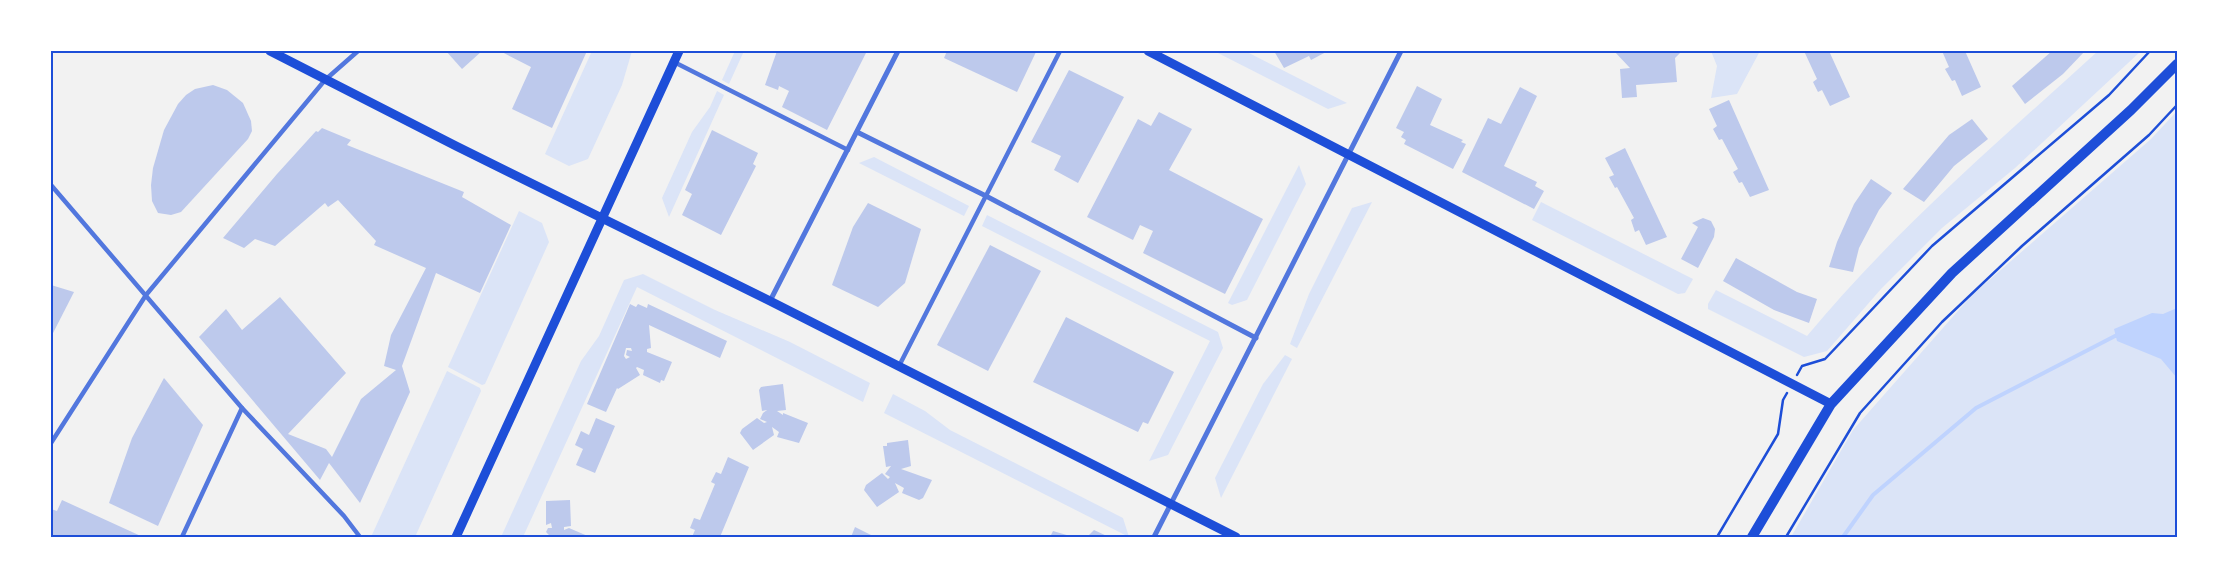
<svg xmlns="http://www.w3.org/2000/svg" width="2228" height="588" font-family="Rubik,sans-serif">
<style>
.green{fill:#dbe4f7}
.water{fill:#bfd3fe}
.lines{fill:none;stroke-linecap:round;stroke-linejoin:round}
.stream{stroke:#bfd3fe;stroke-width:4}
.building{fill:#bdc9ec;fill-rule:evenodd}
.path{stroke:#1d4ed8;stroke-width:2.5}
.pedestrian{stroke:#5277de;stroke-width:4.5}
.minor{stroke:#5277de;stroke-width:5}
.secondary{stroke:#1d4ed8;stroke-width:9}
.primary{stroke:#1d4ed8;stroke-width:10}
.neatline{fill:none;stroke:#1d4ed8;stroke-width:2}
</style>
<rect width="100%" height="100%" fill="#f2f2f2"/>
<g class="green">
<polygon points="592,51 632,51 622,85 588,159 569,166 545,154"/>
<polygon points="735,51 744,51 729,84 722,80"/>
<polygon points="1214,51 1245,51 1347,103 1328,109"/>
<polygon points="1711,51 1760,51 1737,94 1711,98 1717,66"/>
<path d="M2098 51H2141L2015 168 1942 228 1881 289 1827 351 1804 357 1708 309V304L1716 290 1807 336C1894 231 1997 143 2098 51Z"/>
<polygon points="717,91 724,95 669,217 662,198 692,132 710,107"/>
<polygon points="2177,111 2177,537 1791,537 1853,430 1972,295 2151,139"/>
<polygon points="874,157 969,206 964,216 859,163"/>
<polygon points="1299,165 1306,184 1247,300 1232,305 1228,303"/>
<polygon points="1372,202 1297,348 1290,344 1309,294 1352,208"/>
<polygon points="1541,202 1693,279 1685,293 1678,294 1532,220"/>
<polygon points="519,211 542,223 549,242 485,384 482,385 448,367"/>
<polygon points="987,215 1218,332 1223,348 1168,455 1149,461 1210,341 982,226"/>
<polygon points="643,274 715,310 790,342 870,383 863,402 637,287 523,537 501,537 581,361 599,336 624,280"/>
<polygon points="1285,355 1292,359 1221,498 1215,478 1263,384"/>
<polygon points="447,371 480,388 481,391 415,537 371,537"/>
<polygon points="893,394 925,411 950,430 1123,518 1129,537 884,413"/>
</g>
<polygon class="water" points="2177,308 2177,378 2161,359 2117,341 2114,329 2152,313 2163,314"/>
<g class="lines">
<polyline class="stream" points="1843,537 1873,495 1976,408 2115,336 2120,335"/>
</g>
<g class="building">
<polygon points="446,51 482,51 462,69"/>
<polygon points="500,51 587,51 552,128 512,109 531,67"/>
<polygon points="777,51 867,51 827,130 782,107 789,91 779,86 778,90 765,85"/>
<polygon points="947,51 1034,51 1036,52 1017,92 944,58"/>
<polygon points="1274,51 1328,51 1311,60 1309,56 1284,68"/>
<polygon points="1614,51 1682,51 1675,58 1677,82 1636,85 1637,97 1622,98 1620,69 1630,68"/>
<polygon points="1804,51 1829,51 1850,97 1830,106 1822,90 1818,92 1813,82 1817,79"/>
<polygon points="1942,51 1965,51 1981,87 1962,96 1955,80 1952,81 1945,69 1949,67"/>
<polygon points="2052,51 2085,51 2063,74 2025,104 2012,86"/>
<polygon points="1069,70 1124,97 1078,183 1054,170 1061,156 1031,142"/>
<polygon points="213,85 227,90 243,103 251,121 252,131 248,139 181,212 171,215 158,213 152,201 151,185 153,168 164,130 178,104 186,95 195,89"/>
<polygon points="1417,86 1442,99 1430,125 1463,140 1461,142 1466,144 1453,169 1404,144 1406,140 1401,137 1404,132 1396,128"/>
<polygon points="1520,87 1537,96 1504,166 1537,182 1535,186 1544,191 1534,209 1462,172 1488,118 1501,124"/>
<polygon points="1729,100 1769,190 1750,197 1742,182 1739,183 1733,172 1738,169 1722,139 1719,140 1713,129 1717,126 1709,109"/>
<polygon points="1159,112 1192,129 1169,170 1263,219 1225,294 1143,253 1153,231 1140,225 1133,240 1087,217 1138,119 1151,126"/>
<polygon points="1972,119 1988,139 1954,166 1924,202 1903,189 1949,135"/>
<polygon points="322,128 351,140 347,145 464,192 462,197 511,225 480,293 436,273 402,366 410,392 360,503 329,463 320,480 199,337 226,309 242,330 280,297 346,373 288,434 326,449 332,457 361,399 396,370 384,366 391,335 426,268 374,245 376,241 338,200 328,207 325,203 275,246 255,239 244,248 223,238 277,174 316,131 318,132"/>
<polygon points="712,130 758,153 753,164 756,166 721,235 682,215 692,194 685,190"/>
<polygon points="1625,148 1667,237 1646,245 1639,230 1635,232 1631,220 1634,218 1617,187 1615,188 1609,177 1614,175 1605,158"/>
<polygon points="1871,179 1892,193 1879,210 1859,248 1853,272 1829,267 1837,242 1854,204"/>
<polygon points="868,203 921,229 905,283 878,307 832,285 853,227"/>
<polygon points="1703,218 1711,221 1715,229 1714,237 1698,268 1681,259 1698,227 1692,223"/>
<polygon points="990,245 1041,271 988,371 937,345"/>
<polygon points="1736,258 1797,292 1817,299 1809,323 1774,310 1723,281"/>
<polygon points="51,285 74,292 51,337"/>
<path d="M630 304 636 307 638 304 647 308 648 304 727 341 720 358 649 325 651 348 647 349V352L672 362 664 381 661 380 660 383 643 375 644 370 637 367 636 368 640 375 618 389 617 388 606 412 587 404ZM626 348H631L632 351 627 350 626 355 630 357 626 359 624 356Z"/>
<polygon points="1066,317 1174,372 1148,424 1143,422 1138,432 1033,382"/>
<polygon points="164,378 203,425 158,526 109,503 132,438"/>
<polygon points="783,384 786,410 777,411 783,415 783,413 808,423 799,443 777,437 779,432 772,427 774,435 753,450 740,433 742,429 757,418 764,423 767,422 760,419 763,413 767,410 762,411 759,390 761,387"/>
<polygon points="596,418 615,426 595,473 576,465 583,449 575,445 581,431 589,435"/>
<polygon points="908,440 911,466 901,469 932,480 923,498 919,500 902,493 904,488 895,483 899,492 877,507 864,490 866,485 882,473 888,479 890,477 885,474 891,466 886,467 883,446 887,446 887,443"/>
<polygon points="728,457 749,467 720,537 692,537 695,530 690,528 694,518 700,520 715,484 711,482 716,472 721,474"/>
<polygon points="62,500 143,537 51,537 51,509 57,511"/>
<polygon points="570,500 571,526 564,527 564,530 569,528 590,537 551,537 546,532 548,528 552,528 551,523 546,525 546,501"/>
<polygon points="855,527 875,537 851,537"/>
<polygon points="1094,530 1109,537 1087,537"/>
<polygon points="1053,531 1070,536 1070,537 1050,537"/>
</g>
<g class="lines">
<g class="path">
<polyline points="1797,375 1802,366 1825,359 1932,246 2109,95 2150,51"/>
<polyline points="1717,537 1778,434 1783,400 1787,393"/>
<polyline points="1786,537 1860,413 1942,322 2022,246 2149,135 2177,105"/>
</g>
<g class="pedestrian">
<polyline points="674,62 848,150"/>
<polyline points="51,185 242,408 344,516 360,537"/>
<polyline points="899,366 1060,51"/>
<polyline points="51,443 146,295 325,80 358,51"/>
<polyline points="182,537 242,408"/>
</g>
<g class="minor">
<polyline points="857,132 986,196 1256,338"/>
<polyline points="770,301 898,51"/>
<polyline points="1154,537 1401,51"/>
</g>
<g class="secondary">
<polyline points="270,51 456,146 770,301 1236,537"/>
<polyline points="1148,51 1831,404"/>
<polyline points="456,537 679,51"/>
</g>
<polyline class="primary" points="1752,537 1831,404 1952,273 2131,110 2177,64"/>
</g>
<rect width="2228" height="588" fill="none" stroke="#ffffff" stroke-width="105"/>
<rect x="52" y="52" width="2124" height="484" class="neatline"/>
</svg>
